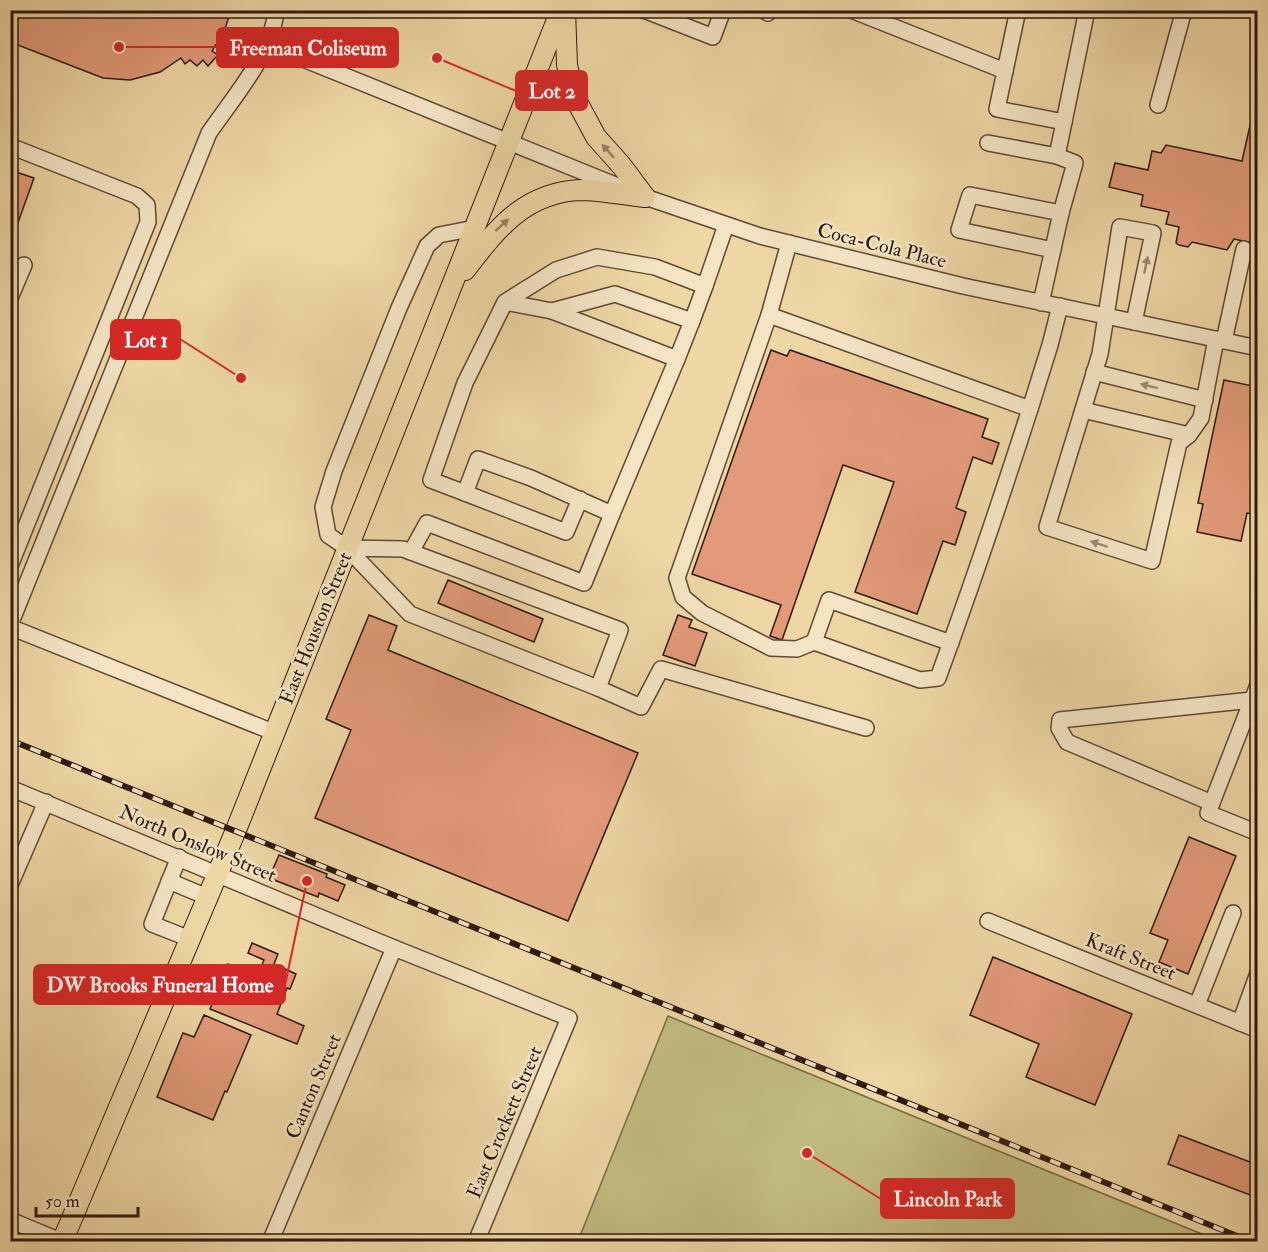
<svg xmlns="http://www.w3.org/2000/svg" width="1268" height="1252" font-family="'IM FELL Double Pica',serif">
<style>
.green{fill:#c1bc81;stroke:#786a47;stroke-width:1.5}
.building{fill:#e29a7a;stroke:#2f190d;stroke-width:1.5}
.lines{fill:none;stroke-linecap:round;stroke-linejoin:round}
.minor-casing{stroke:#5f4833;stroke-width:18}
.major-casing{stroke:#2f190d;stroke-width:22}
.minor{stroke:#f4e4c4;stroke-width:15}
.major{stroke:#eed6a5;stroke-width:20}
.rail-casing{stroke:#2f190d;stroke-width:6}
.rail{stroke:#f4e4c4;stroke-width:4;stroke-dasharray:11;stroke-linecap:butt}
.oneway{fill:#988161}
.oneway2{fill:#9b8972}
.labels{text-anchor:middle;stroke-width:5;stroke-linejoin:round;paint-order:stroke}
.street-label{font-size:20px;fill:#2f190d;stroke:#f4e4c4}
.leader{fill:none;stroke:#d62828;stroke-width:2}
.callout-dot{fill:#d62828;stroke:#f4e4c4;stroke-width:2}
.callout{fill:#d62828;stroke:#d62828;stroke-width:2}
.callout-label{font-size:21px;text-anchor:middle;font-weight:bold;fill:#fff}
</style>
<rect width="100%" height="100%" fill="#eed6a5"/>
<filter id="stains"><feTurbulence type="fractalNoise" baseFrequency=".00333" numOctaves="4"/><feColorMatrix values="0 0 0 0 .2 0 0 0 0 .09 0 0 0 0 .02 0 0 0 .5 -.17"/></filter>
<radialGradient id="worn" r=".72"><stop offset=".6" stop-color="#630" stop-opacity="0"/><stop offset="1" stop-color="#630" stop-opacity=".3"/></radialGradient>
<polygon class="green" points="668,1016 1219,1241 578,1241"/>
<g class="building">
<polygon points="10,10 231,10 224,32 212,51 218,55 208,66 203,60 197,66 190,60 185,64 181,58 160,72 130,80 103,78 10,42"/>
<polygon points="1258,90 1258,244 1234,239 1227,250 1192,242 1188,247 1179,245 1176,243 1179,227 1166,224 1169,212 1141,206 1143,195 1109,187 1115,163 1148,170 1152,151 1161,153 1166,145 1242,161"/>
<polygon points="10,170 34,178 10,245"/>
<polygon points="771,350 787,356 790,350 988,419 982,437 999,443 992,464 973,457 956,508 966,512 955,545 943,541 917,614 855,592 894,482 843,465 782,640 770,636 781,605 692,574"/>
<polygon points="1224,380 1258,387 1258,515 1247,513 1241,541 1197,532 1203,504 1198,503"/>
<polygon points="448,580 543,619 534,642 438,603"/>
<polygon points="369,615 397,626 388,650 638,753 568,921 315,818 351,730 326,719"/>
<polygon points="678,615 692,620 689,627 707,633 695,666 663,655"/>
<polygon points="1189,837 1236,856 1188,974 1159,962 1168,940 1150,933"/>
<polygon points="279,855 327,874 326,877 345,885 338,901 319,893 318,897 269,878"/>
<polygon points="252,943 278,954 274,964 296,974 290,989 287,988 277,1014 304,1026 297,1044 210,1009 228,964 257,976 264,960 248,953"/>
<polygon points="993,957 1132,1014 1095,1105 1026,1077 1039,1044 970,1015"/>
<polygon points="204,1015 251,1035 227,1092 225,1091 213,1120 157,1097 183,1033 194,1037"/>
<polygon points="1179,1135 1258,1165 1258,1198 1168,1164"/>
</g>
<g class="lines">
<g class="minor-casing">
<g id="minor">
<polyline points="644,10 713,37 723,10"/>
<polyline points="763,10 768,13 771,10"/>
<polyline points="851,10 1005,71 1018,10"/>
<polyline points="266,44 645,197 760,236 963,286 1258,348"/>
<polyline points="1005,71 997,109 1064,122"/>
<polyline points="1158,105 1184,10"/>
<polyline points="988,143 1057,156 1087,10"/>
<polyline points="10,146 137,196 147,205 148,222 10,566"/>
<polyline points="1057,156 1075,163 1061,213"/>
<polyline points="789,243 769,315 1030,409 1050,345 1060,306"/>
<polyline points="705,286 726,225"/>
<polyline points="10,298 24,265"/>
<polyline points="1041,303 1061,213 970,195 959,230 1053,250"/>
<polyline points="552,311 677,359 692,321"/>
<polyline points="769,315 677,578 683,597 702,613 771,648 797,649 814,642"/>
<polyline points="1134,322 1153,233 1120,227 1100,354 1047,527 1152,561 1179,443 1189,435 1201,418 1216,339"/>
<polyline points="1224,341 1244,249"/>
<polyline points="1094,372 1205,400"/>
<polyline points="1083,410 1189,435"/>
<polyline points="465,493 431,480 465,383 505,302 556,270 597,257 655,267 705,286 692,321 615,294 552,311 505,302"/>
<polyline points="612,514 677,359"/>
<polyline points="347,548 403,549 620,630 598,688 410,614 347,548 328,535 323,507 334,471 399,308 427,246 439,235 475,228"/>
<polyline points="411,552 427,523 584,583 612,514 531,478 478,459 465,493 566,532 580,499"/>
<path d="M10 625 209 133C232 99 273 53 276 10"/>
<polyline points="10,627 273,732"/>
<path d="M951 643 829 600 814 642 920 680 938 678C971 588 1001 499 1030 409"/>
<polyline points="598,688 641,707 661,669 866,728"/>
<polyline points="1258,703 1252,700 1208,813 1258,833"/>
<polyline points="10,788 394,948 569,1018 476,1242"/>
<polyline points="1212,803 1067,742 1059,728 1060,720 1252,700 1258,685"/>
<polyline points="179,857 152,924 190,939"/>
<polyline points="169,881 207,897"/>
<polyline points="10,885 46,802"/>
<polyline points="988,921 1258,1030"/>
<polyline points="1197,1005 1233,913"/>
<polyline points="1240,1023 1258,973"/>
<polyline points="10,1220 63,1242"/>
<polyline points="270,1242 394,948"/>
</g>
</g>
<g class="major-casing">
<g id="major">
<polyline points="565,10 567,65 575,98 596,137 621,165 645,197"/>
<path d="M465 270C496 230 524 192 581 190 601 190 624 195 645 197"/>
<polyline points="62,1242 236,830 561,10"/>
</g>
</g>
<use href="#minor" class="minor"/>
<use href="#major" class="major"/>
<g class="rail-casing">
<polyline id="rail" points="10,740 1252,1242"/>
</g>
<use href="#rail" class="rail"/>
</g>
<defs><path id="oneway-solid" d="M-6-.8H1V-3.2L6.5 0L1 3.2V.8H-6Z" transform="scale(1.5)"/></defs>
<g class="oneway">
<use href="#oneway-solid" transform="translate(608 151) rotate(-132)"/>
<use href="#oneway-solid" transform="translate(502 225) rotate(-43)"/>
</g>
<g class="oneway2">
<use href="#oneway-solid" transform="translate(1146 265) rotate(-78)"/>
<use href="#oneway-solid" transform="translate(1149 386) rotate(-166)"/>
<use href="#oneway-solid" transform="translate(1099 544) rotate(-162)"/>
</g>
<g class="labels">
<g class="street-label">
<text transform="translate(882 245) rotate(14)" y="7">Coca-Cola Place</text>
<text transform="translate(315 628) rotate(-68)" y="7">East Houston Street</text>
<text transform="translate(198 843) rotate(23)" y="7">North Onslow Street</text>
<text transform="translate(1131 956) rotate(22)" y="7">Kraft Street</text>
<text transform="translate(313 1086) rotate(-67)" y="7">Canton Street</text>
<text transform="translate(504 1122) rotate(-67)" y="7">East Crockett Street</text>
</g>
</g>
<path class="leader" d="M119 47L217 47M437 58L516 91M241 378L180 339M307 881L285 985M807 1153L881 1199"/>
<g class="callout-dot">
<circle cx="119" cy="47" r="6"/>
<circle cx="437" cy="58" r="6"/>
<circle cx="241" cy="378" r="6"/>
<circle cx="307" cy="881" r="6"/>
<circle cx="807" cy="1153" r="6"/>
</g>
<g class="callout">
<rect x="217" y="28" width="181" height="39" rx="6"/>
<rect x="516" y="71" width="71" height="39" rx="6"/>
<rect x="111" y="320" width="69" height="39" rx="6"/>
<rect x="34" y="965" width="251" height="39" rx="6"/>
<rect x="881" y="1179" width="133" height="39" rx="6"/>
</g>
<g class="callout-label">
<text x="308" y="55">Freeman Coliseum</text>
<text x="552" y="98">Lot 2</text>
<text x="146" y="347">Lot 1</text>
<text x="160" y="992">DW Brooks Funeral Home</text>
<text x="948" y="1206">Lincoln Park</text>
</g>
<rect width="1268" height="1252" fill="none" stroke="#eed6a5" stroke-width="36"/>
<rect x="12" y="12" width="1244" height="1228" fill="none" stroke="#2f190d" stroke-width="3"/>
<rect x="18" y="18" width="1232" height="1216" fill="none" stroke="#2f190d" stroke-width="1.5"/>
<path d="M36 1207v9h102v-9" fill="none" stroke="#2f190d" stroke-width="3"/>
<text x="45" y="1207" font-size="18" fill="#2f190d" stroke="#f4e4c4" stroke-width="4.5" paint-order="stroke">50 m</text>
<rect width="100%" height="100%" filter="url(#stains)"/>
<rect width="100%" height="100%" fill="url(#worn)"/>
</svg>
